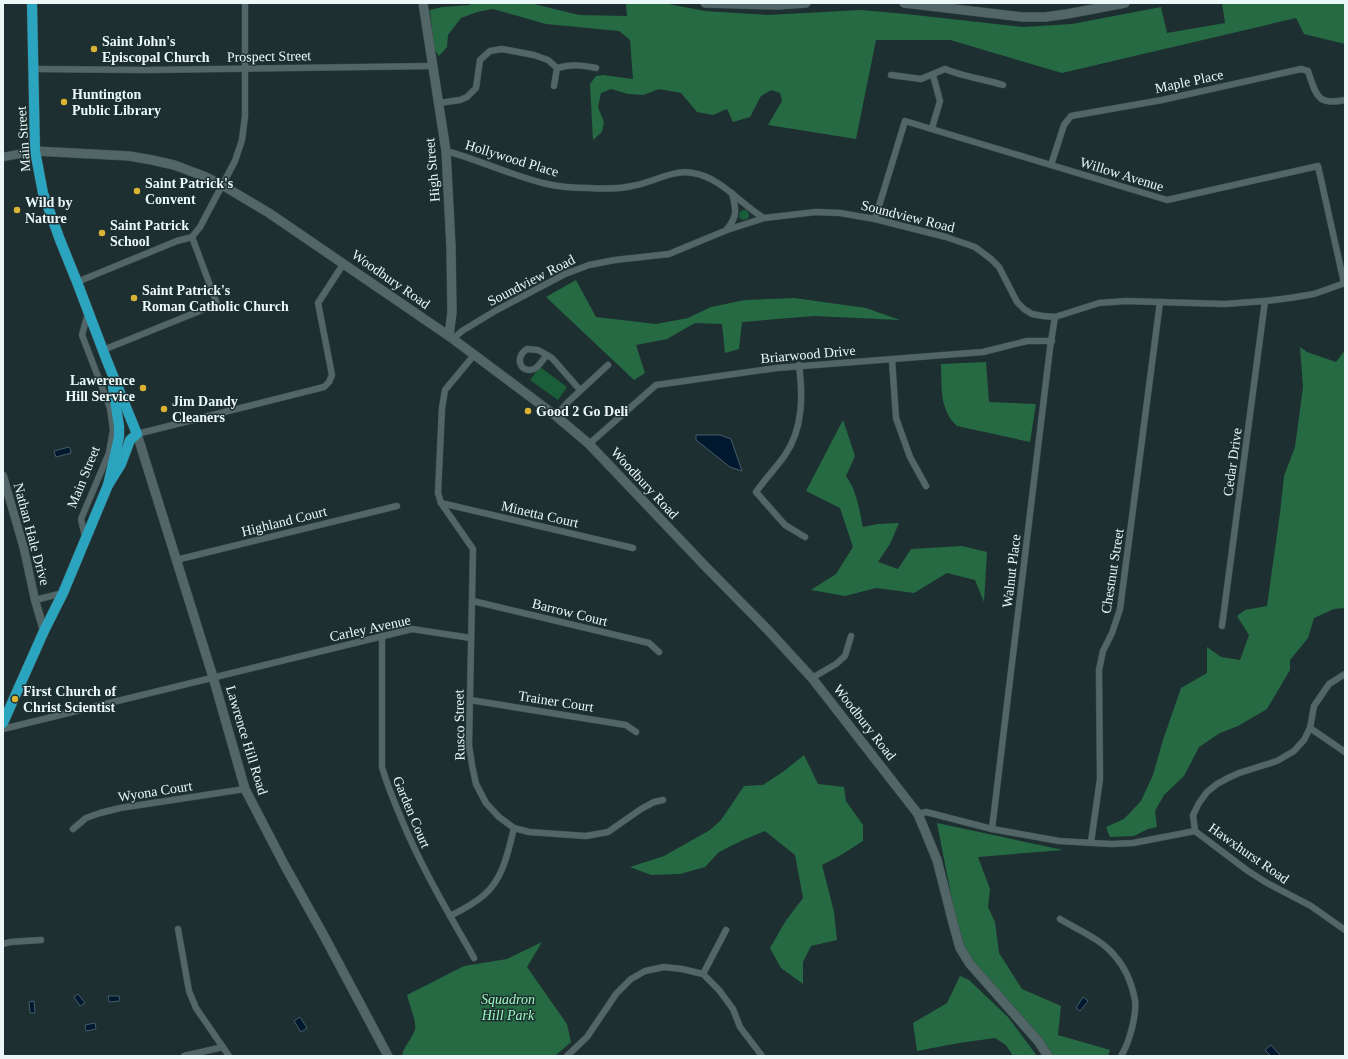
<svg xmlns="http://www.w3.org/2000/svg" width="1348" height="1059" font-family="'Times New Roman',serif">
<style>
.green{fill:#195d39}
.forest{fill:#266a44}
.water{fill:#00192e;stroke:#475c6a}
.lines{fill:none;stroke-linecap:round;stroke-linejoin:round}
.minor-casing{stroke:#3d4d4e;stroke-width:7}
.tertiary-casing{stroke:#3d4d4e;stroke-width:9}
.secondary-casing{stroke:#3d4d4e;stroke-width:10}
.primary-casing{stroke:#3d4d4e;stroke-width:11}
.minor{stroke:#536667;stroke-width:6}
.tertiary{stroke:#536667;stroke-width:8}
.secondary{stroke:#536667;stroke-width:9}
.primary{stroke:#2ba4bf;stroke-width:10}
.poi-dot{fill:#dab333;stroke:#1d2f30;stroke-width:1.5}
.labels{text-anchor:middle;stroke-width:3;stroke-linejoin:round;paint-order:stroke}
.poi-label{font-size:14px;font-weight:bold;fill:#ecf7f7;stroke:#1d2f30;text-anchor:start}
.street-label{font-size:14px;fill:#ecf7f7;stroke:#1d2f30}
.park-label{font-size:14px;font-style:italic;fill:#9cfbbf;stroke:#1d2f30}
</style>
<rect width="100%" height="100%" fill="#1d2f30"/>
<g class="green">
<circle cx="744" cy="215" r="5"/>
<polygon points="540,367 567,387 558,400 530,380"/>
</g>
<g class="forest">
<polygon points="471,3 530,3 579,15 627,16 626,3 663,3 705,11 767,15 861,10 906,14 1023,27 1072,24 1161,7 1167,33 1225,23 1222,3 1345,3 1345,44 1304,34 1296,18 1062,73 950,40 876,40 856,139 768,125 782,101 780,93 771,90 761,96 750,117 733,122 727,109 713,115 697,112 681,93 659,89 643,95 628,94 611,89 601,93 598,107 604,122 602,132 593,140 590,84 596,76 603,75 633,79 630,40 619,31 546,24 493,9 477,12 461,18 448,35 447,47 439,56 434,49 430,10 442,7 470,5"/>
<polygon points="576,280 596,317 656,324 688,318 711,307 745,300 794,298 866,308 900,320 814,316 742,322 739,349 725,353 722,324 695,323 667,339 636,345 645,373 634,380 546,297"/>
<polygon points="1300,347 1307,352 1336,362 1345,350 1345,608 1334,609 1314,618 1308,638 1290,660 1290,670 1267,709 1238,726 1220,733 1199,747 1184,776 1164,795 1155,811 1157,827 1148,829 1134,836 1110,837 1106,827 1124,819 1141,801 1153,775 1163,740 1181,688 1207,673 1207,647 1221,657 1240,660 1249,635 1237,616 1245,610 1267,606 1280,513 1284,476 1295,447 1303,387"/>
<path d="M986 362 989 402 1036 404 1030 442 957 426C939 409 942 387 941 364Z"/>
<path d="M843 420 855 456 846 476C857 491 859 509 863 527L878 524 899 523 890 544 878 562 898 569 911 549 962 546 987 552 984 602 975 580 947 573 914 593 876 588 845 596 811 590 836 574 853 547 840 508 806 491Z"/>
<polygon points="804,755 818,784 844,787 846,801 863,825 863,841 841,855 822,865 834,912 837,940 811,946 803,962 803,984 781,968 770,948 785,922 803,898 795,855 765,831 743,840 719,852 705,867 680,874 651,875 630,867 664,856 710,830 721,820 744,786 763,785 784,771"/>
<polygon points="937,823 1063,850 978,857 990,889 988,907 995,922 999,953 1022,989 1061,1006 1058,1035 1110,1050 1108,1056 1050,1056 961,946"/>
<path d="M542 942 527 967 567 1024 571 1042 555 1056H402C403 1048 412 1038 415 1030 417 1023 409 1003 407 995L464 966 507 959Z"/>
<polygon points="960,976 969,980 1008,1017 1037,1056 1013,1056 1006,1045 995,1038 959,1043 917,1051 913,1023 947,1003"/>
</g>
<g class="water">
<polygon points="696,435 720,435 731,439 742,471 730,467 696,440"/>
<polygon points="69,447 70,448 71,453 56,457 54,451"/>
<polygon points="78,994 85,1003 80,1006 74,997"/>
<polygon points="108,996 119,996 120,1001 109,1002"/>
<polygon points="1083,997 1088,1001 1080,1011 1076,1008"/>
<polygon points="34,1001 35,1013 30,1013 29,1002"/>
<polygon points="300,1017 307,1028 301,1032 294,1021"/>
<polygon points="95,1023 96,1029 86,1031 85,1025"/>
<polygon points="1271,1045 1280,1055 1278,1056 1271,1056 1265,1050"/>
</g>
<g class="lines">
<g class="minor-casing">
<g id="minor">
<path d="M557 68C572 64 581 65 596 68"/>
<polyline points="33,69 146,70 433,66"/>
<path d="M891 75 921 79 945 69C964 77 984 79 1003 85"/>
<polyline points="554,86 557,68"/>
<polyline points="439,103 460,100 467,97 476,88 480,60 490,51 502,49 534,55 548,60 557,68"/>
<polyline points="932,128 940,101 933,75"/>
<path d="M446 151C480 160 512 176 547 184 560 187 576 188 589 188 603 189 618 189 632 186 652 183 673 169 693 173 722 178 740 204 764 218"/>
<path d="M1051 165 1064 125 1071 116 1162 100 1301 69 1308 71C1316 95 1317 106 1345 100"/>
<polyline points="875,219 905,121 1167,200 1318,166 1344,283"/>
<path d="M727 229C738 216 736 209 732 193"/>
<polyline points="192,237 200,227 235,161 242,140 245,116 245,3"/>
<polyline points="77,282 177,241 192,237"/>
<polyline points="453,339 462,331 495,311 565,274 589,265 615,260 669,254 727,230 764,218 816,212 840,213 875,219 946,237 975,247 991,259 999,267 1017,302 1024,309 1032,314 1043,316 1055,317 1099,303 1126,301 1225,304 1265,301 1290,298 1314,294 1345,283"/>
<path d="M527 349 538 350 547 355C543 359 539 367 534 369 520 374 514 357 527 349Z"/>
<polyline points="103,350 217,304 192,237"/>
<polyline points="474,355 445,390 442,408 438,493 441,503 473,549 469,745 472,765 476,784 486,803 499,817 514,828 529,832 586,836 608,832 641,809 654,802 663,800"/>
<polyline points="547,355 552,358 580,390"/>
<polyline points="892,360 896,418 910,457 926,486"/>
<path d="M799 365C803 396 803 429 785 455 776 468 765 479 756 492L785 525 805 537"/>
<polyline points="556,416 568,402 608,365"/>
<polyline points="137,434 324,387 329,382 332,375 318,303 344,263"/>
<polyline points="589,444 656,385 777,368 983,352 1027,341 1052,341"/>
<polyline points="441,503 633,548"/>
<polyline points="85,537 81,519 109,453 113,430 110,408 82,335 88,313"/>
<polyline points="176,560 397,506"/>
<polyline points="35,600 63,593"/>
<polyline points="473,601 649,643 659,652"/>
<polyline points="1222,626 1265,301"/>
<path d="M382 636V767C387 785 394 801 401 818 421 867 448 912 474 958"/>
<polyline points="812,678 836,664 845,656 851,636"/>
<polyline points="470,700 626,725 636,732"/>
<polyline points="1310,728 1345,752"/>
<polyline points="3,729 412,629 471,638"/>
<polyline points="918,814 926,812 992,829 1059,841 1111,844 1133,843 1195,831 1248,871 1267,883 1311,906 1345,930"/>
<polyline points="73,829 86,818 100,813 120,808 245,789"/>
<polyline points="992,829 1050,348 1055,317"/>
<polyline points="1195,831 1193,815 1199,803 1207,792 1217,784 1228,778 1239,773 1277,761 1294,751 1304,740 1310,728 1314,706 1329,684 1345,674"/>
<polyline points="1091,842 1100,779 1099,670 1103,651 1112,633 1120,609 1160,302"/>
<path d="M450 916C462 910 474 904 484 895 503 879 508 852 514 828"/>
<path d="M1060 919C1078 930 1101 939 1114 955 1125 967 1132 984 1135 1000 1137 1014 1129 1044 1121 1056"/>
<polyline points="178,929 189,991 196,1008 229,1056"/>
<polyline points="3,944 10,942 41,940"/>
<polyline points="703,974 726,930"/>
<polyline points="184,1056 223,1047"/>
<polyline points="567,1056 587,1037 616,994 631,979 645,971 664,967 682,969 703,974 719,990 733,1009 740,1027 762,1056"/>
</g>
</g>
<g class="tertiary-casing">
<g id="tertiary">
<polyline points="3,157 35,151"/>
<polyline points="3,476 24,549 35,600 44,631"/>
</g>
</g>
<g class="secondary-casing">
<g id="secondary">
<polyline points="423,3 446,151 451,247 452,312 449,336"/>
<polyline points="705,3 777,5 806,3"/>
<polyline points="904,3 1023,17 1045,17 1067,14 1125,3"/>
<polyline points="35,151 129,156 152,160 174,165 206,177 222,185 269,213 449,336 556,416 589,444 706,567 767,629 812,678 918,814 937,860 953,923 960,948 970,964 1038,1041 1048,1056"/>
<polyline points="137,434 213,677 245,789 285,866 323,934 388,1056"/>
</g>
</g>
<g class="primary-casing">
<g id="primary">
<polyline points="32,3 35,151 43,193 60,240 77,282 107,361 137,434 130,440 121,464 108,485"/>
<polyline points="3,723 44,631 63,593 108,485 119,437 119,426 113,387"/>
</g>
</g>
<use href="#minor" class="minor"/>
<use href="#tertiary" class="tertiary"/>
<use href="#secondary" class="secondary"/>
<use href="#primary" class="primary"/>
</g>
<g class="poi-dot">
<circle cx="94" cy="49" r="4"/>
<circle cx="64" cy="102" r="4"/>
<circle cx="137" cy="191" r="4"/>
<circle cx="17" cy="210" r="4"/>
<circle cx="102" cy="233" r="4"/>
<circle cx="134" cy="298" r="4"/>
<circle cx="143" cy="388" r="4"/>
<circle cx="164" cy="409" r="4"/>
<circle cx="528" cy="411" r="4"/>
<circle cx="15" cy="699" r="4"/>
</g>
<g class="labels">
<g class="poi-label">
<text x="102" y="46">Saint John's<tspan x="102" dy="16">Episcopal Church</tspan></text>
<text x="72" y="99">Huntington<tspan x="72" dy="16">Public Library</tspan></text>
<text x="145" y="188">Saint Patrick's<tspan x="145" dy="16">Convent</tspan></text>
<text x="25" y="207">Wild by<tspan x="25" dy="16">Nature</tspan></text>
<text x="110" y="230">Saint Patrick<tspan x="110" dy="16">School</tspan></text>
<text x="142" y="295">Saint Patrick's<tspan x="142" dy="16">Roman Catholic Church</tspan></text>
<text x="135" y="385" text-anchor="end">Lawerence<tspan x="135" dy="16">Hill Service</tspan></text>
<text x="172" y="406">Jim Dandy<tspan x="172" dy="16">Cleaners</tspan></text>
<text x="536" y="416">Good 2 Go Deli</text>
<text x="23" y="696">First Church of<tspan x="23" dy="16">Christ Scientist</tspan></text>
</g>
<g class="street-label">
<text transform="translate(269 56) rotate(-1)" y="5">Prospect Street</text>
<text transform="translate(1189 81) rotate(-12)" y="5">Maple Place</text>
<text transform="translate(23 139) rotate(-94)" y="5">Main Street</text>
<text transform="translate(512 158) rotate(17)" y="5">Hollywood Place</text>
<text transform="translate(432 170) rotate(-95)" y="5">High Street</text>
<text transform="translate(1122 174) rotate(17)" y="5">Willow Avenue</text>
<text transform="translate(908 216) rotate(14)" y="5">Soundview Road</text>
<text transform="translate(391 279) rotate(35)" y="5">Woodbury Road</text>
<text transform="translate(531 280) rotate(-27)" y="5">Soundview Road</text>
<text transform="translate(808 354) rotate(-5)" y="5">Briarwood Drive</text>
<text transform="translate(1232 462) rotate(-82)" y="5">Cedar Drive</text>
<text transform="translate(83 477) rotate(-68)" y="5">Main Street</text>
<text transform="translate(645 483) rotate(47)" y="5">Woodbury Road</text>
<text transform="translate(540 514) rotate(13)" y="5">Minetta Court</text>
<text transform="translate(284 521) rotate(-14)" y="5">Highland Court</text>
<text transform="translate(32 534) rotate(75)" y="5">Nathan Hale Drive</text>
<text transform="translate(1011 571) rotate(-83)" y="5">Walnut Place</text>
<text transform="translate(1112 571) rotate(-81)" y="5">Chestnut Street</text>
<text transform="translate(570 612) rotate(14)" y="5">Barrow Court</text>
<text transform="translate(370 628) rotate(-12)" y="5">Carley Avenue</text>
<text transform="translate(556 701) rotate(9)" y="5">Trainer Court</text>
<text transform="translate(865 722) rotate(52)" y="5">Woodbury Road</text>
<text transform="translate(459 725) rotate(-91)" y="5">Rusco Street</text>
<text transform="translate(247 740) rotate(73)" y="5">Lawrence Hill Road</text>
<text transform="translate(155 791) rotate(-9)" y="5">Wyona Court</text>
<text transform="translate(412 812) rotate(67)" y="5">Garden Court</text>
<text transform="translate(1249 853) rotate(35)" y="5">Hawxhurst Road</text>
</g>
<g class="park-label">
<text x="508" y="1004">Squadron<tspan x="508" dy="16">Hill Park</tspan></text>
</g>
</g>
<rect width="1348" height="1059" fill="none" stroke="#ecf7f7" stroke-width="8"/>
</svg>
